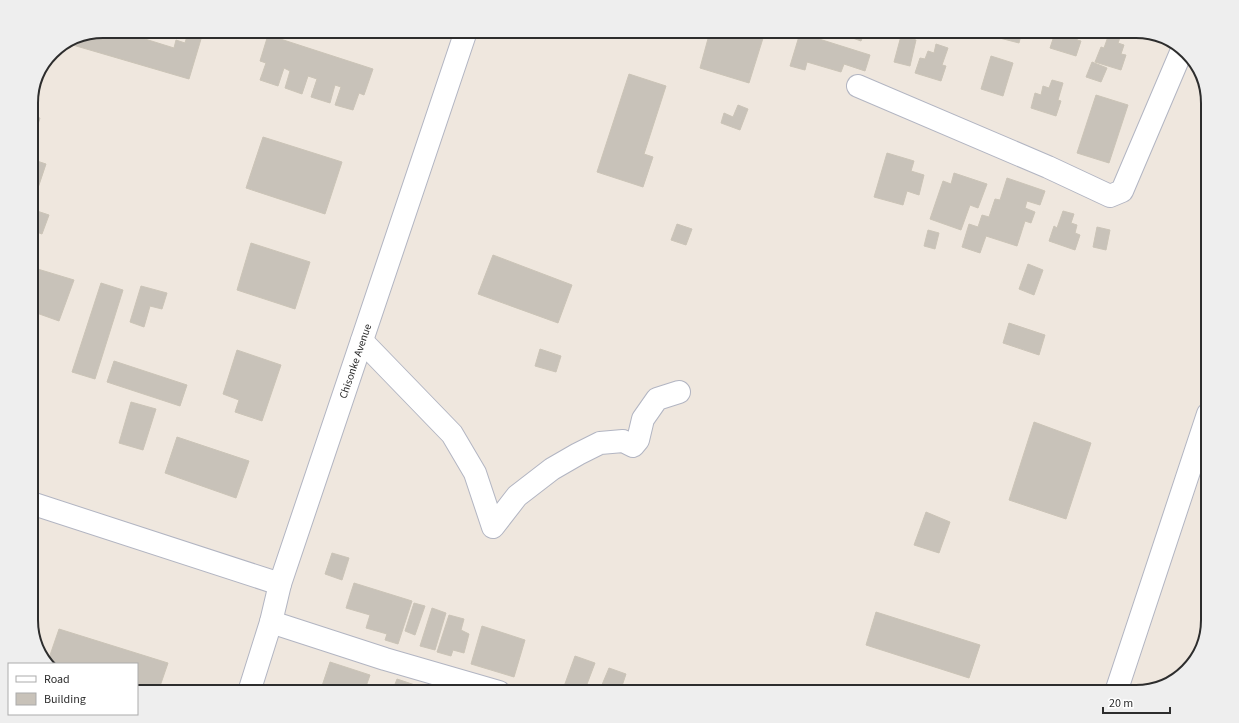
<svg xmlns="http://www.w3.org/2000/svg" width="1239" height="723" font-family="'Source Sans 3',sans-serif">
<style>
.building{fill:#c8c2b9;stroke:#cbc4b7}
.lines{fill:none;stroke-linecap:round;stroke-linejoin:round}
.minor-casing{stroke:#b2b5c2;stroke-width:24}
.minor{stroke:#fff;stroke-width:22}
.labels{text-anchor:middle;stroke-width:3;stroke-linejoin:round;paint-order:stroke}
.street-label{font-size:11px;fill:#2d2d2d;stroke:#fff}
.rim{fill:none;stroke:#2d2d2d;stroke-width:2}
</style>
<rect width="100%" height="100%" fill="#efe7de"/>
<g class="building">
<polygon points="103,31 147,31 145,39 174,48 176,40 185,43 187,36 201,39 189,79 66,43 75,36"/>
<polygon points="170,31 183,31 182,34"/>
<polygon points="724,31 749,31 764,35 749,83 700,68 709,35 722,39"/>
<polygon points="837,31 865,31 861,41 836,32"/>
<polygon points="994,31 1022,31 1019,43 992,36"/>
<polygon points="1061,31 1080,31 1077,40 1081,41 1076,56 1050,48 1055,33 1060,35"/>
<polygon points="1110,31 1121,35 1118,43 1124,45 1121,54 1126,55 1121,70 1095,62 1101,47 1104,48"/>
<polygon points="800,33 870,55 865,71 844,64 841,72 807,62 805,70 790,66"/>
<polygon points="268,35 373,69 364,95 359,93 353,110 335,105 341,87 335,85 330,103 311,97 317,79 308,76 302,94 285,88 290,71 284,68 278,86 260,80 266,63 260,61"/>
<polygon points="901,36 916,40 910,66 894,62"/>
<polygon points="936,44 948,48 942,65 946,66 941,81 915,73 920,58 925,59 928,51 934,53"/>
<polygon points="991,56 1013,63 1003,96 981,89"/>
<polygon points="1092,62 1107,68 1101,82 1086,77"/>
<polygon points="629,74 666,86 644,154 653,157 643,187 597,172"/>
<polygon points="1052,80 1063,83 1058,100 1061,101 1056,116 1031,108 1035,93 1041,95 1043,86 1049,88"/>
<polygon points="1096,95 1128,105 1109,163 1077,153"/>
<polygon points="738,105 748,109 740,130 721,123 724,113 733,117"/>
<polygon points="31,116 40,118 35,134 31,133"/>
<polygon points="263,137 342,162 325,214 246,188"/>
<polygon points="887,153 914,161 911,171 924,175 919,195 907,191 903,205 874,197"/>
<polygon points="31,159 46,164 31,209 49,215 42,234 31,230"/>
<polygon points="954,173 987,184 978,208 970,205 961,230 930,219 943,181 951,184"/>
<polygon points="1007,178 1045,191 1040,205 1027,201 1025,208 1035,212 1031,223 1025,221 1017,246 986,236 980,253 962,247 969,224 978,227 982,215 989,217 995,199 1000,200"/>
<polygon points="1063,211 1074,214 1071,223 1077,225 1075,233 1080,235 1075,250 1049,241 1054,226 1057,228"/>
<polygon points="677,224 692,229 686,245 671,240"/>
<polygon points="1097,227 1110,230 1106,250 1093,247"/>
<polygon points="928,230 939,233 935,249 924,246"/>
<polygon points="251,243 310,262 295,309 237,290"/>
<polygon points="493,255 572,285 558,323 478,294"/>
<polygon points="1028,264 1043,270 1034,295 1019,289"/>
<polygon points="31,267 74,280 59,321 31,311"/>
<polygon points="101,283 123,290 95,379 72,372"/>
<polygon points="141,286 167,293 162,309 150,306 144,327 130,322"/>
<polygon points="1009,323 1045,335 1039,355 1003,343"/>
<polygon points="540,349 561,356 556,372 535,366"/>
<polygon points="237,350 281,365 262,421 235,412 239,400 223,394"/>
<polygon points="114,361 187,385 180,406 107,382"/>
<polygon points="131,402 156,409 143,450 119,443"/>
<polygon points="1034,422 1091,443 1066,519 1009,500"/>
<polygon points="177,437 249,461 236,498 165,473"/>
<polygon points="926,512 950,522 939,553 914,545"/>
<polygon points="332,553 349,558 342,580 325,574"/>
<polygon points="354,583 412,601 398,644 385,640 387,634 366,628 370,615 346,608"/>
<polygon points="414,603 425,606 415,635 405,631"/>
<polygon points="432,608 446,613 435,650 420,646"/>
<polygon points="876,612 980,645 969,678 866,645"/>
<polygon points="449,615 464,619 461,630 469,634 464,653 453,650 451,656 437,652"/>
<polygon points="482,626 525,640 514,677 471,664"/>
<polygon points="59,629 168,663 158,692 137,691 137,664 47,664"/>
<polygon points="35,636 41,638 39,647"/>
<polygon points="575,656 595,663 584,692 562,692"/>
<polygon points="330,662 370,675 364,692 320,692"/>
<polygon points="609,668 626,674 620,692 599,692"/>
<polygon points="397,679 430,690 429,692 392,692"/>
<polygon points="674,688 685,692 673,692"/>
</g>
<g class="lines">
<g class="minor-casing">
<g id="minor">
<polyline points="858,86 1048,167 1110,196 1122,191 1182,50"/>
<polyline points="362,341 452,434 475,473 493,527 517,496 552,469 578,454 600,443 623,441 633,446 638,440 643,419 657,399 679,392"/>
<polyline points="31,503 280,584"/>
<polyline points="271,622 385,659 499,692"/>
<polyline points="249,692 271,622 280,584 466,31"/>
<polyline points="1116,692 1208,414"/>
</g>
</g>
<use href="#minor" class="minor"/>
</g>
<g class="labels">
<g class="street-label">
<text transform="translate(355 361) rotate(-71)" y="4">Chisonke Avenue</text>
</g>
</g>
<path d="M0 0H1239V723H0ZM103 38H1136A65 65 0 0 1 1201 103V620A65 65 0 0 1 1136 685H103A65 65 0 0 1 38 620V103A65 65 0 0 1 103 38Z" fill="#eee" fill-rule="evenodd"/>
<path class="rim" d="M103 38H1136A65 65 0 0 1 1201 103V620A65 65 0 0 1 1136 685H103A65 65 0 0 1 38 620V103A65 65 0 0 1 103 38Z"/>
<rect x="8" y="663" width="130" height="52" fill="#ffffff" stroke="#ababab"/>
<rect x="16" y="676" width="20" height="6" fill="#ffffff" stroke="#ababab"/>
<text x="44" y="683" font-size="12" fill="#2d2d2d">Road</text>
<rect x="16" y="693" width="20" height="12" fill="#c8c2b9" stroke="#ababab"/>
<text x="44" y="703" font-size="12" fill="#2d2d2d">Building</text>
<path d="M1103 707v6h67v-6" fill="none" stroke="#2d2d2d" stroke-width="2"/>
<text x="1109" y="707" font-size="12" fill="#2d2d2d" stroke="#ffffff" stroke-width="3" paint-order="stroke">20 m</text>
</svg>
